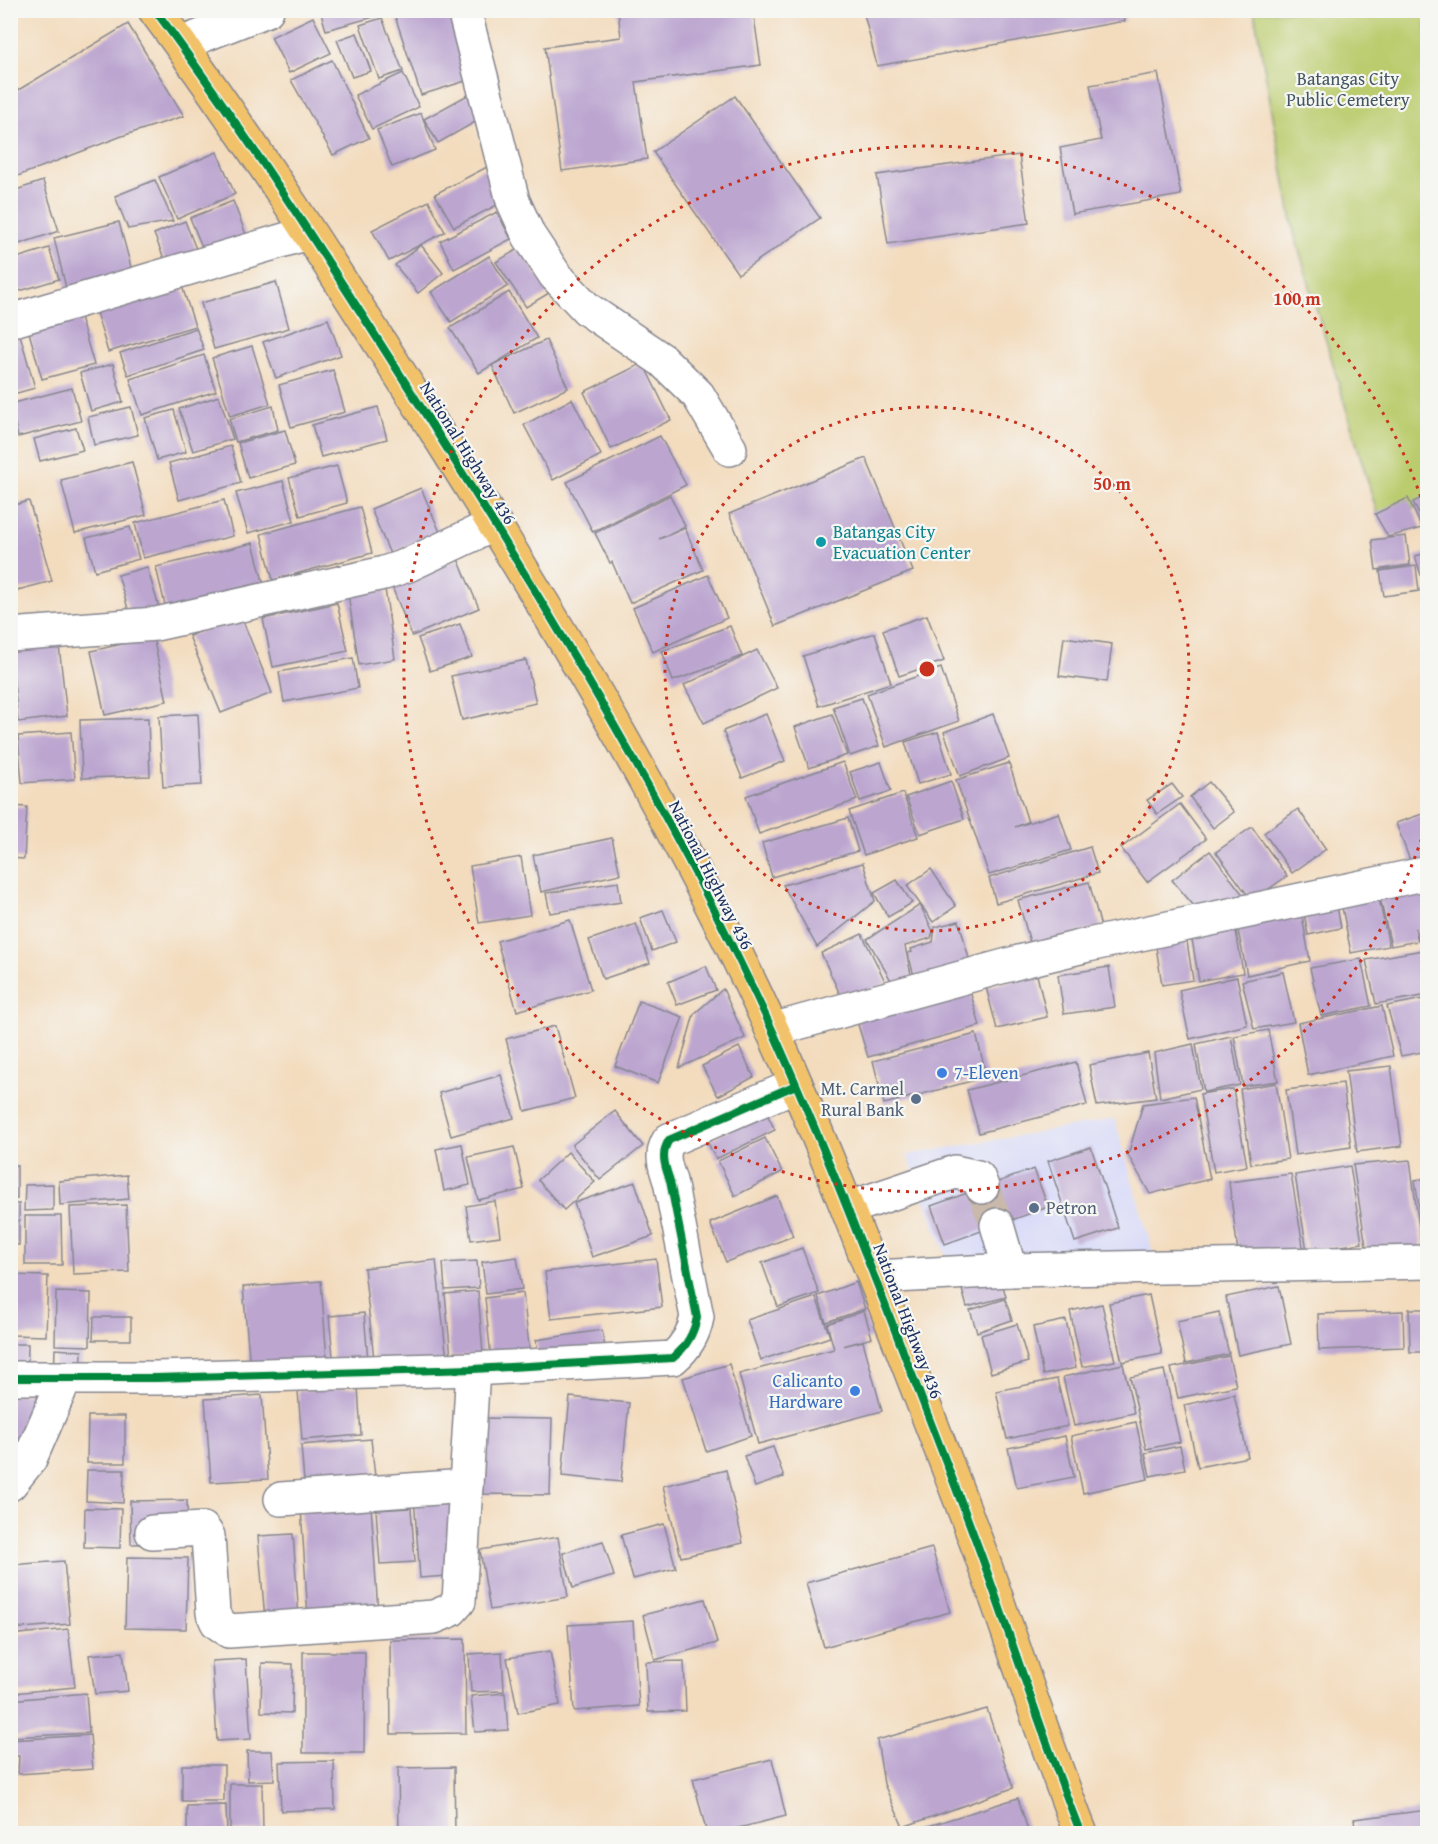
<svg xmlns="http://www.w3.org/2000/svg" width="1438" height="1844" font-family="'Gentium Book Plus',serif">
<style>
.built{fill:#d6d8f9}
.green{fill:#bbcc6e;stroke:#6b7e66;stroke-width:1.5}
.building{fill:#bca6d0}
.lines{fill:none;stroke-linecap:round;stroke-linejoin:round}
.minor-tunnel{stroke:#c8b9ab;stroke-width:33;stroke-dasharray:33 16;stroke-linecap:butt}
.minor-casing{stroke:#87868e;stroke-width:36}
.major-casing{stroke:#87868e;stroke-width:36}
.minor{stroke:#fff;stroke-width:33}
.major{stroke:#f2c26a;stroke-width:33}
.cycleway-casing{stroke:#f6f6f2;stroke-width:11}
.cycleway{stroke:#00873e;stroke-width:8}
.ring{fill:none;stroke:#c8321e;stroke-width:3;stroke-dasharray:3 6}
.culture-dot{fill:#0f9aa8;stroke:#f6f6f2;stroke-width:2}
.shop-dot{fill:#3f7fe0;stroke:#f6f6f2;stroke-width:2}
.service-dot{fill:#5c6f8a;stroke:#f6f6f2;stroke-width:2}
.labels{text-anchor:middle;stroke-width:4.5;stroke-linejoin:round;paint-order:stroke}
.park-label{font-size:18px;fill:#435662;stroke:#f6f6f2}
.street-label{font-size:18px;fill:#1b2f5e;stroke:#f6f6f2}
.culture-label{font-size:18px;fill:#0d838f;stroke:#f6f6f2;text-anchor:start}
.shop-label{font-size:18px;fill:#366cbe;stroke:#f6f6f2;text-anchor:start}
.service-label{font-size:18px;fill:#4e5e75;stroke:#f6f6f2;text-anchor:end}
.centre{fill:#c8321e;stroke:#f6f6f2;stroke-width:3}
.ring-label{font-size:18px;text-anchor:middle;font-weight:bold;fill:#c8321e;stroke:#f6f6f2;stroke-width:4.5;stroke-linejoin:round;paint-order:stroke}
</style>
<rect width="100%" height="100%" fill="#f6f6f2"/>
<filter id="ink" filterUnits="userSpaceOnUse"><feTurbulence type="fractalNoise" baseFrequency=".0167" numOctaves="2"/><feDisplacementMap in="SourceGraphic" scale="12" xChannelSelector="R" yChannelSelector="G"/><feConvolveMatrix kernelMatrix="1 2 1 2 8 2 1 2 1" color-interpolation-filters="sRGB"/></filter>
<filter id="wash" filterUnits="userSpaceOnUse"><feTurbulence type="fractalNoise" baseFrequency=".008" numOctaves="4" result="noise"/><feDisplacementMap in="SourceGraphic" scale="24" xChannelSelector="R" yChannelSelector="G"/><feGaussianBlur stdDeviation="1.35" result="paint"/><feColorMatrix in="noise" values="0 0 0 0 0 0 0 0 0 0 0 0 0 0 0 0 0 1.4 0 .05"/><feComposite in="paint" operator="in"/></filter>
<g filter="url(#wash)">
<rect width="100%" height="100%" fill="#f3dcbe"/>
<polygon class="built" points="1115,1119 1155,1260 949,1263 907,1155"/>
<polygon class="green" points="1254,11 1427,11 1427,504 1379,519 1294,233"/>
<g id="blocks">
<g class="building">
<polygon points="320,10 380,10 381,15 326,30"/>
<polygon points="393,10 453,10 475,78 421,95"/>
<polygon points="753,10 761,65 636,82 647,159 562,171 545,47 621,37 618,11"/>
<polygon points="863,10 1123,10 1125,21 877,66"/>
<polygon points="313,17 331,53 289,73 271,37"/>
<polygon points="382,18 403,71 379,79 360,25"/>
<polygon points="128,24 184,116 122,136 10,179 10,95"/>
<polygon points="357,33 371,71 352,77 337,40"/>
<polygon points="332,60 369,138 333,155 291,80"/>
<polygon points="403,73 419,107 372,129 355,95"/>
<polygon points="1158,73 1181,195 1072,214 1060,148 1101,140 1090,85"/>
<polygon points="473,92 486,116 438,143 424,119"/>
<polygon points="735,96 820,218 738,274 653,152"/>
<polygon points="421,113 435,150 392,167 377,130"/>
<polygon points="217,152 235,194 177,219 159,177"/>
<polygon points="1019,155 1029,223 888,244 877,175"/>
<polygon points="487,167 505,201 454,227 435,194"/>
<polygon points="155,180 173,221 128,229 115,196"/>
<polygon points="43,181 59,231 10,247 10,192"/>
<polygon points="233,201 247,237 205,254 190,218"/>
<polygon points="429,201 445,232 389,261 372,230"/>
<polygon points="497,212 511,239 454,269 440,241"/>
<polygon points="185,221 198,254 167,266 154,234"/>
<polygon points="119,222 132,271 66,288 54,238"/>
<polygon points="421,245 443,273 418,293 395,265"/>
<polygon points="49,248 59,279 10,294 10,260"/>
<polygon points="520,248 549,293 526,307 496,262"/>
<polygon points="489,256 508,286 451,322 431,292"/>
<polygon points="276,282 289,328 214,349 201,303"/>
<polygon points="181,283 195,326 108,352 95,309"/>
<polygon points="509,292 537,338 479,373 450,328"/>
<polygon points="78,310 94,365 42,379 27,325"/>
<polygon points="328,319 341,355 276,378 263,342"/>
<polygon points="196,328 204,350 128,375 120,353"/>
<polygon points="19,331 35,388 10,395 10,334"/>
<polygon points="546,340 568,388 514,413 492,365"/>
<polygon points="252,346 270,404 230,416 212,358"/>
<polygon points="204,355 216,391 142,415 130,379"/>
<polygon points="643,363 671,420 611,449 584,392"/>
<polygon points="113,364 123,402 91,411 80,373"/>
<polygon points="333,370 345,412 291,427 279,385"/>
<polygon points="72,388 81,421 18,437 10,404"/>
<polygon points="219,396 233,439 193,451 179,409"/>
<polygon points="572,399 601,455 553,480 524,425"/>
<polygon points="273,406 278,430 236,442 229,419"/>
<polygon points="131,407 138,435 94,445 88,417"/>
<polygon points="378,407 387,439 321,457 312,425"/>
<polygon points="174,410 186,452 157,460 145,418"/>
<polygon points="76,428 83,450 40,461 34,439"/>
<polygon points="285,430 295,465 248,478 238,443"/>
<polygon points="660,436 686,485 593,532 567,482"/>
<polygon points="231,446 241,483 179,500 169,463"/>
<polygon points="866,458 913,571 775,626 729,514"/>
<polygon points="132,462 146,515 75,533 61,480"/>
<polygon points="337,466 347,503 300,516 289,478"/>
<polygon points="283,481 294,521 248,533 236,493"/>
<polygon points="421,488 440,532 390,554 371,509"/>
<polygon points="670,495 685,526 659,539 685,528 703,570 630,603 612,562 610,563 595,533"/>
<polygon points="1428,495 1428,533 1413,502"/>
<polygon points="1408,498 1422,528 1388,537 1375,514"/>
<polygon points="224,500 233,536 143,558 135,523"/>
<polygon points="29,501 52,581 10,592 10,506"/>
<polygon points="360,507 372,553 273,580 261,534"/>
<polygon points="130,527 139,559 95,571 86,538"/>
<polygon points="1406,536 1410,565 1376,570 1372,540"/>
<polygon points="253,543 266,593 168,618 156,567"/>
<polygon points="1428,553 1428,573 1421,575 1415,556"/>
<polygon points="458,559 479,608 412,636 392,587"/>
<polygon points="1416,566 1419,591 1384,596 1380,571"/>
<polygon points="147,567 161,614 132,622 118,575"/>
<polygon points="708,575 727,618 653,652 633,608"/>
<polygon points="385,589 395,659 359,665 348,594"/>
<polygon points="337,603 348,651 273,667 263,619"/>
<polygon points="927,615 944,661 899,676 883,630"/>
<polygon points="241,616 272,693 221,713 189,636"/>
<polygon points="460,624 472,657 430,671 418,638"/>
<polygon points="730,626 742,656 673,681 662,651"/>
<polygon points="875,633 891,683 819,706 803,656"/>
<polygon points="58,637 67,716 18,722 10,643"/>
<polygon points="153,637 167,701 105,715 91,651"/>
<polygon points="1064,637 1112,644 1107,682 1059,676"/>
<polygon points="757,650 777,688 704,723 684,685"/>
<polygon points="353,658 358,688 284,702 279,672"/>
<polygon points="526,660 536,703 462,720 451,676"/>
<polygon points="941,668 959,721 886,747 867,694"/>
<polygon points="862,698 879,746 850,756 833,707"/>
<polygon points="198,714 202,785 163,787 159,716"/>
<polygon points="766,714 785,761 742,778 723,731"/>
<polygon points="832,714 847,755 809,768 795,727"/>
<polygon points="993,714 1009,758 960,776 944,732"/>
<polygon points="148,718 150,776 82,778 80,720"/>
<polygon points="71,732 75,779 22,783 18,736"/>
<polygon points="938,732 951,774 918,784 905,742"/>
<polygon points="843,762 857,800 759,834 746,796"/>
<polygon points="881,762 891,791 860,801 850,772"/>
<polygon points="1009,763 1028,822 1015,827 1059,813 1071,850 989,875 956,780"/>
<polygon points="951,781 964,819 920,834 906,797"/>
<polygon points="1209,782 1234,812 1213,828 1190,797"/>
<polygon points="1172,784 1182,797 1157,814 1147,800"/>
<polygon points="903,793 918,837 864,855 849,811"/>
<polygon points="1180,804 1206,839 1147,882 1121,848"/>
<polygon points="10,806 27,807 24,859 10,858"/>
<polygon points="1298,809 1326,849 1292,873 1264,833"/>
<polygon points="1428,812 1428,869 1415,874 1396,823"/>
<polygon points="848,818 858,851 772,877 762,843"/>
<polygon points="1252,827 1287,876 1252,901 1216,852"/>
<polygon points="612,838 620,874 541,892 533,855"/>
<polygon points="1090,847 1098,873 996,903 989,878"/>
<polygon points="1210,851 1247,900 1200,913 1172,880"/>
<polygon points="521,857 530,915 479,923 470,866"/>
<polygon points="863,863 875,901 817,947 783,885"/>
<polygon points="931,869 956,906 933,922 907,886"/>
<polygon points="1428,878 1428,939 1419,941 1415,928 1418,941 1391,946 1379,894"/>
<polygon points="897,880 912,903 888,917 874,893"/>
<polygon points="618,882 621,902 550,913 546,893"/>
<polygon points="1089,882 1101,927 1031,946 1018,900"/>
<polygon points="1378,894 1389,946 1351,953 1341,902"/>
<polygon points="1336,901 1341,928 1308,935 1303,907"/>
<polygon points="920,905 933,931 931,938 905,946 912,979 893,984 867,939"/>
<polygon points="663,910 676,942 652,951 640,918"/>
<polygon points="1301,910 1310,961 1247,975 1237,925"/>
<polygon points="570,920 591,990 517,1011 497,941"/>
<polygon points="959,921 971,966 915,980 908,953 912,952 911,949 933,942 935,927"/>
<polygon points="636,924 650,963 603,979 589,940"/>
<polygon points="1235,925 1243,973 1199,981 1191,933"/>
<polygon points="862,934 886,983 844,1003 821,953"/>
<polygon points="1186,935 1193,980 1162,985 1155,940"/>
<polygon points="1428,949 1428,995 1376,1004 1366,960"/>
<polygon points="1361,959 1371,1006 1321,1016 1310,968"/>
<polygon points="706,966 716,990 677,1005 668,982"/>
<polygon points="1109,967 1115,1007 1064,1014 1058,975"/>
<polygon points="1283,972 1294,1022 1254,1029 1242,981"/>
<polygon points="1037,975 1047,1017 997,1029 986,987"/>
<polygon points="1237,977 1247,1025 1190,1039 1179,990"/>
<polygon points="968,984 980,1026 868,1057 855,1015"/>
<polygon points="723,989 745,1038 679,1068 694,1014"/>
<polygon points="1428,998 1428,1051 1401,1056 1387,1006"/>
<polygon points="639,1001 683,1017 658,1083 615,1066"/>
<polygon points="1382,1006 1393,1056 1308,1075 1298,1023"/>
<polygon points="555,1026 575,1098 525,1111 506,1039"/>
<polygon points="1268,1030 1278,1081 1243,1086 1234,1036"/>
<polygon points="976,1034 987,1077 884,1104 873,1061"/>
<polygon points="1231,1036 1240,1085 1204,1092 1196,1044"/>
<polygon points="1193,1044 1201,1089 1160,1098 1154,1053"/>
<polygon points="739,1047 754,1077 718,1096 702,1066"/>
<polygon points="1148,1053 1156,1098 1097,1106 1089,1065"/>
<polygon points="1076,1062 1087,1105 979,1133 967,1090"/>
<polygon points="1391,1066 1402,1146 1357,1152 1346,1071"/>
<polygon points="501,1075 514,1118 451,1136 439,1093"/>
<polygon points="1276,1083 1288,1159 1251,1164 1240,1089"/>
<polygon points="1343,1083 1351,1147 1295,1155 1286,1090"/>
<polygon points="1233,1089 1247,1166 1214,1172 1200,1094"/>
<polygon points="1194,1097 1210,1179 1150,1194 1128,1155 1143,1104"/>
<polygon points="615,1111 643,1146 600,1180 572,1145"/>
<polygon points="766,1112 775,1130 716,1159 707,1141"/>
<polygon points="765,1138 782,1172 735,1196 718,1161"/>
<polygon points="462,1144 470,1185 444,1191 436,1149"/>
<polygon points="514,1147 524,1189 478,1200 468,1157"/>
<polygon points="1091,1147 1118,1228 1075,1242 1048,1161"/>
<polygon points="568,1152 595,1182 564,1210 538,1180"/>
<polygon points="1410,1160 1422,1249 1367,1252 1353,1165"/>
<rect x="10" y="1165" width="7" height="34"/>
<polygon points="1350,1166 1362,1243 1307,1251 1295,1175"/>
<polygon points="1034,1169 1048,1207 945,1244 931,1206"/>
<polygon points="1291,1174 1305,1258 1239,1260 1229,1182"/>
<polygon points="127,1175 129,1199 60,1205 59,1181"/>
<polygon points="1428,1178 1428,1251 1426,1251 1415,1180"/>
<polygon points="635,1182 653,1236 592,1257 574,1203"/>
<polygon points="53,1184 53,1210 24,1211 25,1185"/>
<polygon points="777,1196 793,1236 726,1262 710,1223"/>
<polygon points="495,1201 500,1236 471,1240 466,1206"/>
<rect x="10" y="1204" width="9" height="41"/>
<polygon points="126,1205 129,1272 73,1274 70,1207"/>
<polygon points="25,1216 61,1216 62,1265 25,1265"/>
<polygon points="802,1248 819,1293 778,1307 762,1263"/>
<polygon points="517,1257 522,1289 486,1294 482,1262"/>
<polygon points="656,1259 662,1307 551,1319 545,1272"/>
<polygon points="436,1260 447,1360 375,1368 364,1268"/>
<polygon points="477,1261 479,1288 445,1290 443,1263"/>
<polygon points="10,1275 48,1276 46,1336 10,1335"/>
<polygon points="1000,1275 1006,1297 967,1307 961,1286"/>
<polygon points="321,1281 328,1373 251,1380 243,1287"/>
<polygon points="856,1282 865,1309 826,1322 818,1296"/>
<polygon points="1279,1286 1291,1344 1238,1355 1226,1297"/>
<polygon points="478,1291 483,1354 451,1357 445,1294"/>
<polygon points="56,1292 91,1293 90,1346 55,1345"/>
<polygon points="523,1293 531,1364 492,1368 485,1298"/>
<polygon points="1149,1295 1162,1354 1122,1362 1109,1303"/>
<polygon points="816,1297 830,1337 761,1360 747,1320"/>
<polygon points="1005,1299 1012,1320 977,1332 970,1310"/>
<polygon points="1102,1304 1115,1361 1082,1367 1070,1311"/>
<polygon points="1409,1309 1428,1309 1428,1352 1410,1352"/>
<polygon points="864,1311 872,1338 843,1346 863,1341 882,1411 758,1444 739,1374 834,1349 827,1324"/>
<polygon points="1403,1311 1404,1347 1319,1350 1318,1314"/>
<polygon points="1219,1312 1229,1354 1186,1363 1177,1321"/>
<polygon points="364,1313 369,1372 335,1376 329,1316"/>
<polygon points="94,1317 131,1317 131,1340 93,1340"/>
<polygon points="1066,1320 1076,1368 1043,1375 1033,1327"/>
<polygon points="1017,1324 1028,1362 991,1373 981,1335"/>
<polygon points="602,1330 607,1358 540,1368 536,1340"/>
<polygon points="10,1344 28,1344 27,1390 10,1389"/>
<polygon points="55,1349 82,1351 81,1379 54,1377"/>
<polygon points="1229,1356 1236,1386 1178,1398 1171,1368"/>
<polygon points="729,1364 751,1436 706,1451 683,1378"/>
<polygon points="1123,1364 1134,1413 1074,1426 1063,1377"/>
<polygon points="1164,1370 1180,1442 1146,1449 1130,1377"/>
<polygon points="1057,1379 1068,1426 1007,1439 996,1391"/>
<polygon points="358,1387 361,1435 302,1440 298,1391"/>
<polygon points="37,1393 40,1445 10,1446 10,1394"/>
<polygon points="1234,1394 1248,1457 1198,1467 1184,1405"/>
<polygon points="262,1395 268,1479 211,1482 205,1399"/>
<polygon points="570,1397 629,1403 621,1482 562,1476"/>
<polygon points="88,1416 125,1416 125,1463 87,1463"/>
<polygon points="479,1418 552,1419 550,1495 477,1494"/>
<polygon points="1136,1422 1148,1479 1083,1493 1071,1436"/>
<polygon points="1065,1436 1074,1477 1017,1488 1008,1448"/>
<polygon points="371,1439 376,1486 305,1493 301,1445"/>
<polygon points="1180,1446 1185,1469 1150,1476 1145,1453"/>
<polygon points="773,1447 784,1477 755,1487 744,1456"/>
<polygon points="87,1470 124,1470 123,1503 86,1501"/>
<polygon points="726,1470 743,1543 681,1557 663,1486"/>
<polygon points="455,1495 461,1575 420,1578 414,1498"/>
<polygon points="187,1500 188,1543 131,1544 130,1501"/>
<polygon points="371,1504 378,1613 308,1617 301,1508"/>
<polygon points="85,1508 121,1509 120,1548 84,1547"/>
<polygon points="411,1508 415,1562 380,1564 376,1510"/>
<polygon points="664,1524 676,1568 633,1579 621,1535"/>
<polygon points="293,1534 299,1617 265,1620 258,1536"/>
<polygon points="558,1537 568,1597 490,1610 480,1550"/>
<polygon points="603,1541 614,1576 573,1588 563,1553"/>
<polygon points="932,1548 950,1612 824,1647 806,1583"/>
<polygon points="127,1557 188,1558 186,1629 125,1628"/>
<polygon points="64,1561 70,1624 10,1629 10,1565"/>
<polygon points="705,1599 717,1643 655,1660 643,1615"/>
<polygon points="633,1621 639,1706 574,1711 568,1625"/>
<polygon points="68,1629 75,1687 13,1693 10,1635"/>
<polygon points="465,1639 466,1733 391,1734 390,1640"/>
<polygon points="550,1651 560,1705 518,1713 507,1658"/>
<polygon points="123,1652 128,1691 95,1694 89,1655"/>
<polygon points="303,1652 365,1652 364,1753 303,1753"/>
<polygon points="502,1652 504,1691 471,1692 469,1654"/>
<polygon points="246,1659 251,1739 217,1741 212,1661"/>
<polygon points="684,1661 686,1711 648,1712 646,1662"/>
<polygon points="262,1663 293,1664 292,1713 261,1712"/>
<polygon points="86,1693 89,1733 10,1737 10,1700"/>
<polygon points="505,1693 508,1730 475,1732 471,1696"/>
<polygon points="987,1709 1013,1788 903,1827 884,1784 877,1740"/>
<polygon points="90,1735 93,1769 18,1774 19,1756 10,1756 10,1740"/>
<polygon points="247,1751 272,1751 274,1780 248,1781"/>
<polygon points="772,1759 786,1816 715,1834 707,1834 693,1779"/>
<polygon points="334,1761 335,1809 281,1811 279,1762"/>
<rect x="182" y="1765" width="42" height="36"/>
<polygon points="454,1767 455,1834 399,1834 398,1768"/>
<polygon points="230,1784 262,1784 263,1831 230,1831"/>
<polygon points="1018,1798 1029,1834 906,1834 906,1833"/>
<polygon points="226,1805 227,1834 187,1834 187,1806"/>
<polygon points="1428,1810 1428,1834 1356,1834 1354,1819"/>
</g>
</g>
</g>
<g filter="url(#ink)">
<use href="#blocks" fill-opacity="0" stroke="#87868e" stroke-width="1.5"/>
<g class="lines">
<polyline class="minor-tunnel" points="982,1187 997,1225"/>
<g class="minor-casing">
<g id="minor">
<polyline points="464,10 513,201 529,236 555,275 587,309 662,360 698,395 730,449"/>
<polyline points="181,44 267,10"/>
<polyline points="17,319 308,233"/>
<polyline points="10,635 156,624 384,573 408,565 495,524"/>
<polyline points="772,1030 1019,962 1088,945 1428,873"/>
<polyline points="849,1208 955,1172 978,1177 982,1187"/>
<polyline points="997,1225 1010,1270"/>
<polyline points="875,1277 1010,1270 1428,1262"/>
<path d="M10 1378H156L473 1369 673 1358C686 1347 694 1334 697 1317L670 1181C665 1166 660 1154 669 1140L796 1085"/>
<polyline points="10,1484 30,1459 65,1378"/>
<polyline points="281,1499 466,1486"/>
<polyline points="152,1532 203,1529 208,1536 213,1613 217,1622 229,1631 434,1617 451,1610 459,1601 473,1369"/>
</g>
</g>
<g class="major-casing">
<path id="major" d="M155 10C256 146 346 289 436 431 559 626 678 824 774 1034 822 1141 864 1250 906 1359 931 1423 956 1487 980 1552 1014 1646 1044 1741 1081 1834"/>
</g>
<use href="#minor" class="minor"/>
<use href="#major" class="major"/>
<g class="cycleway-casing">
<g id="cycleway">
<path d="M155 10C256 146 346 289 436 431 559 626 678 824 774 1034 822 1141 864 1250 906 1359 931 1423 956 1487 980 1552 1014 1646 1044 1741 1081 1834"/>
<path d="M10 1378H156L473 1369 673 1358C686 1347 694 1334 697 1317L670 1181C665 1166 660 1154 669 1140L796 1085"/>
</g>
</g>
<use href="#cycleway" class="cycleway"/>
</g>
</g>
<g class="ring">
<circle cx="927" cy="669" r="262"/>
<path d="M1427 822A523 523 0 1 1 1427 516"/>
</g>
<circle class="culture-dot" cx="821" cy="542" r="6"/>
<g class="shop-dot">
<circle cx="942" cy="1073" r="6"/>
<circle cx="855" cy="1391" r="6"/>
</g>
<g class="service-dot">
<circle cx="916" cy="1099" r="6"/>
<circle cx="1034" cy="1208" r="6"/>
</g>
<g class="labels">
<g class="park-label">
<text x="1348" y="85">Batangas City<tspan x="1348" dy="21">Public Cemetery</tspan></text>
</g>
<g class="street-label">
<text transform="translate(468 453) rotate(58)" y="6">National Highway 436</text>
<text transform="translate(711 875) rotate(63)" y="6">National Highway 436</text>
<text transform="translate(908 1321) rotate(69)" y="6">National Highway 436</text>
</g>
<g class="culture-label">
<text x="833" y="538">Batangas City<tspan x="833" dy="21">Evacuation Center</tspan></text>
</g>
<g class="shop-label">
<text x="954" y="1079">7-Eleven</text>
<text x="843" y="1387" text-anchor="end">Calicanto<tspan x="843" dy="21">Hardware</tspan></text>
</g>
<g class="service-label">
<text x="904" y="1095">Mt. Carmel<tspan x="904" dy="21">Rural Bank</tspan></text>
<text x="1046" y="1214" text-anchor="start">Petron</text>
</g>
</g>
<circle cx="927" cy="669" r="9" class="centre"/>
<g class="ring-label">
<text x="1297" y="305">100 m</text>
<text x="1112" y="490">50 m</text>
</g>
<rect width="1438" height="1844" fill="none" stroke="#f6f6f2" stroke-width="36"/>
</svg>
